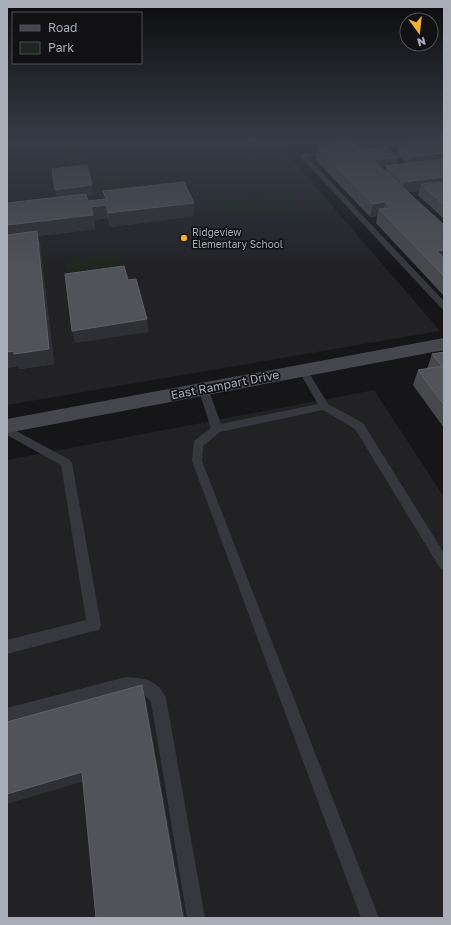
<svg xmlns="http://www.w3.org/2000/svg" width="451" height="925" font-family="'Golos Text',sans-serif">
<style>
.built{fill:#222225}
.green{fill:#1e261f}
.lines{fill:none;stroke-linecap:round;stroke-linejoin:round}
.lane{fill:#37383d;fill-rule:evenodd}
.secondary{fill:#45474d;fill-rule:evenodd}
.wall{fill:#47494d;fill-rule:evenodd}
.shaded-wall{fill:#2f3033}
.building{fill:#525359;stroke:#5f6168}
.poi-dot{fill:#f2b134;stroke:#111113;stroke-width:1.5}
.labels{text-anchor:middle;stroke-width:3.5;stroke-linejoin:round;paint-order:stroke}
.far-poi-label{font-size:10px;fill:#a8adb8;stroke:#111113;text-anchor:start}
.street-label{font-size:12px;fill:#a8adb8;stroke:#111113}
</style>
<rect width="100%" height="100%" fill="#161618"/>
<g class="built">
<polygon points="45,142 277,142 440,331 7,405 7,145"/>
<polygon points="374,390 444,497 444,918 7,918 7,460"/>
</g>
<g class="green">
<polygon points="82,151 85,162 68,164 66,152"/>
<polygon points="117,166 125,187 102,190 95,168"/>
<polygon points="279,190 286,191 299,208 297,211 280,213 232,216 228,214 222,206 224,203 249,194"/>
<polygon points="119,252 123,266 66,273 64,259"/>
</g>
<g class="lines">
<g class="lane">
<polygon points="422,142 437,142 434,144 347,153 344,151 347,149"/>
<polygon points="330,151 333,153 332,154 307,157 444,301 444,309 441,308 300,156 303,154"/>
<polygon points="303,367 306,368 328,404 363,423 444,553 444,570 440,568 355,429 323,410 220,432 203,446 202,461 379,918 361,918 192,461 194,441 211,428 198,388 200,386 206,386 208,388 221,424 318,404 298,370"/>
<polygon points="7,426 70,460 72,463 101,625 99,630 94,631 7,654 7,640 86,620 61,465 7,435"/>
<path d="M126 677C144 678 157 679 166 698L205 918H187L151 702 142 692 126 691 7 724V708Z"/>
</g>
<polygon class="secondary" points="444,338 444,350 7,433 7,419"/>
</g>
<g class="wall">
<path d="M444 142V219L418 195 419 191 408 192 444 225V296L376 223 377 216 370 217 315 159 317 146 365 153V150L397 165 407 164 396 154 397 146ZM386 166 385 171 380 167Z"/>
<polygon points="103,191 194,203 194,216 110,227 108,218 94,220 95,229 38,236 40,245 54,364 20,369 18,366 7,368 7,203 94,194 86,194 88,201 105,199"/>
<polygon points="444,352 444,428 413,385 418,370 427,369 432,354"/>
</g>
<g class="shaded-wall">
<polygon points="444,153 444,160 408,164 410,157"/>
<polygon points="398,157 397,165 375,168 376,160"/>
<polygon points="444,177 444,187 421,184 419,191 402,193 404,182"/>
<polygon points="92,185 94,194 57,198 55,190"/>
<polygon points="385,202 383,214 379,209 377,216 370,217 373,204"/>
<polygon points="194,203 194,216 110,227 108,213"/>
<polygon points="106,205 108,218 94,220 95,229 38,236 40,245 54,364 20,369 18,366 7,368 7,225 91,207"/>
<polygon points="444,250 444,264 433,266 437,251"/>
<polygon points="147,319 149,332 75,343 72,331"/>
<polygon points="142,685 145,695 185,918 183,918"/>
<polygon points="82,772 88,780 7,804 7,794"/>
</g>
<g class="building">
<polygon points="353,142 444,225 444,250 437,251 443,257 444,257 444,276 379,209 391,208 385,202 373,204 317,146"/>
<polygon points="440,142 444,142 444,153 410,157 397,146"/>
<polygon points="387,148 398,157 376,160 365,150"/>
<polygon points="444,159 444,177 404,182 386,166"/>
<polygon points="87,165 92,185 55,190 52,169"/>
<polygon points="184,182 194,203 108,213 106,205 91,207 93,215 7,225 7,203 86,194 88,201 106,199 103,191"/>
<polygon points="444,182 444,205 421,184"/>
<polygon points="37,231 49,349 14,354 14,351 7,352 7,235"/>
<polygon points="124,266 128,280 136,279 147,319 72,331 65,274"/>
<polygon points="444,352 444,405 418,370 442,366 432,354"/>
<polygon points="142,685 183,918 96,918 82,772 7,794 7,722"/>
</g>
<linearGradient id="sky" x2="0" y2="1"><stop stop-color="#0c0c0d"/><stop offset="0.52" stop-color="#363c48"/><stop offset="1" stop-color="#363c48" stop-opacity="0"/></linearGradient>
<rect width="451" height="271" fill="url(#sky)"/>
<circle class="poi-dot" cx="184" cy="238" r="4"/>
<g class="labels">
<g class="far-poi-label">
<text x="192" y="236">Ridgeview<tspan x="192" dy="12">Elementary School</tspan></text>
</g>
<g class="street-label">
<text transform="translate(225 385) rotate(-11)" y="4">East Rampart Drive</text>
</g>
</g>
<rect width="451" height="925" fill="none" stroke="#a8adb8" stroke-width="16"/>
<rect x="12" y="12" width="130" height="52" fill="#111113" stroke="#4d4f55"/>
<rect x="20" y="25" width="20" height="6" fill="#45474d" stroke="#4d4f55"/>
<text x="48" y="32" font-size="12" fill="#a8adb8">Road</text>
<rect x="20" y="42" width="20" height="12" fill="#1e261f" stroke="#4d4f55"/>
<text x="48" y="52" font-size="12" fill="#a8adb8">Park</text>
<g transform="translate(419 32) rotate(165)"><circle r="19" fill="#111113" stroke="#4d4f55"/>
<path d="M0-3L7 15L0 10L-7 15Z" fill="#f2b134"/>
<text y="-6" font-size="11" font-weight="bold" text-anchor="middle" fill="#a8adb8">N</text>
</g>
</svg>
